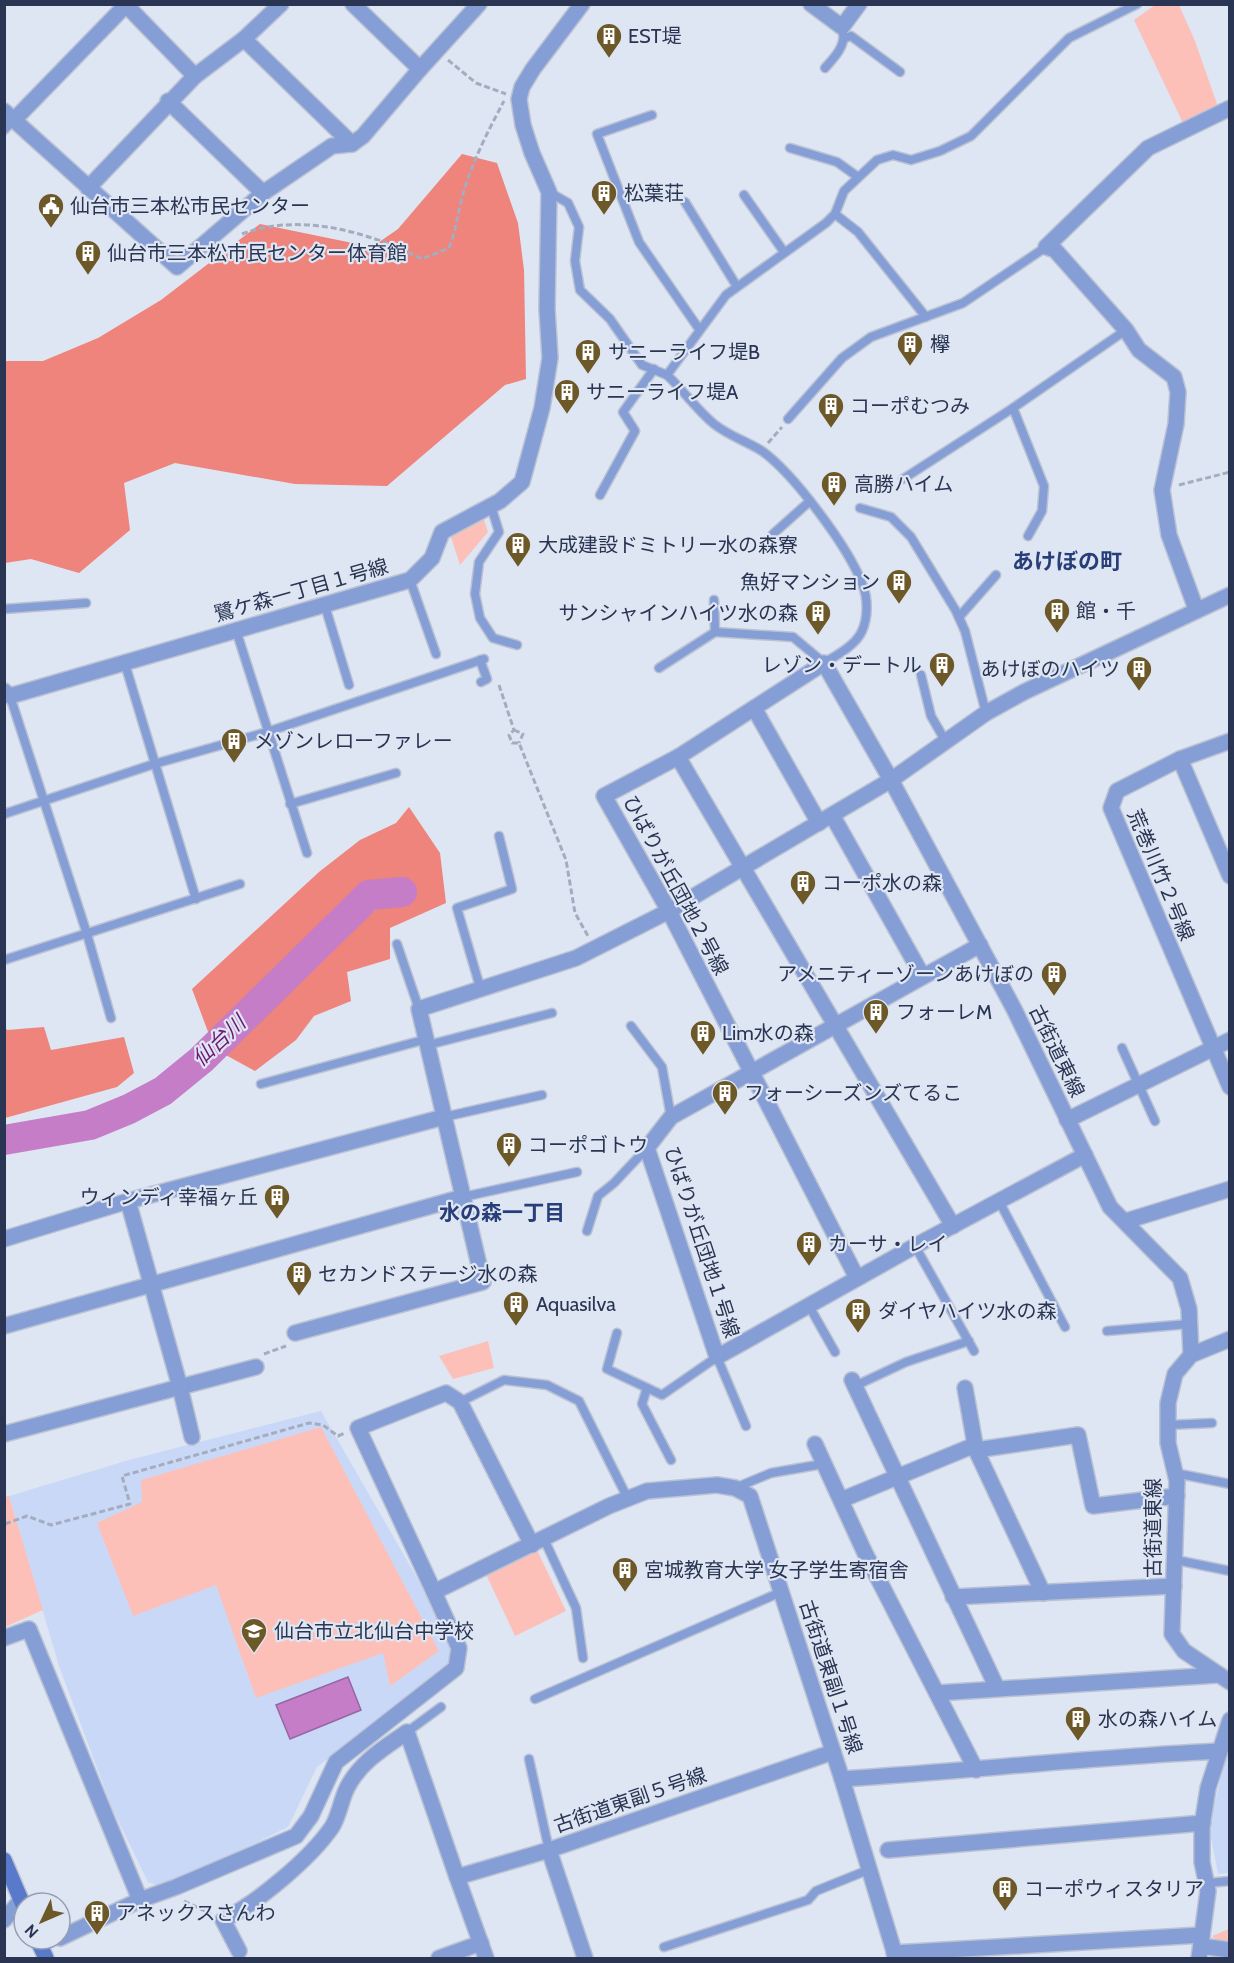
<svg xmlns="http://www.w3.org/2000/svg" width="1234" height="1963" font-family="Cabin,'Noto Sans JP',sans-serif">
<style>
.built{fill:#cad8f8}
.green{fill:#fdc0b9}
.forest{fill:#ee847b}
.water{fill:#c47dc6;stroke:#9667a3;stroke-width:1.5}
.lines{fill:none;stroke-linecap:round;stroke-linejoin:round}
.river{stroke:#c47dc6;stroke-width:30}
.lane-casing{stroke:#bac2d3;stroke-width:11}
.street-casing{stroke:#bac2d3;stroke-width:18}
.secondary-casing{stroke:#bac2d3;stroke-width:18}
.path{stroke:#a4acbf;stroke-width:3;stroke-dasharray:6 3;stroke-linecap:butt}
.lane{stroke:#869ed6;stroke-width:8}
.street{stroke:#869ed6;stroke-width:15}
.secondary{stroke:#597acb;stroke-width:15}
.labels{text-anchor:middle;stroke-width:4.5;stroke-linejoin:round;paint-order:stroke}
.poi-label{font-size:20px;fill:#293552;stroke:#dee5f3;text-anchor:start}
.street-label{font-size:20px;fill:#293552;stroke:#dee5f3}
.water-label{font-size:21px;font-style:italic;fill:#6f1773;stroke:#dee5f3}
.neighbourhood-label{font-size:21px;font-weight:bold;fill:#273e79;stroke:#dee5f3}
.quarter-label{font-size:22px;font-weight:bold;fill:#273e79;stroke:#dee5f3}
</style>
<rect width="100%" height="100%" fill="#dee5f3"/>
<g class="built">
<polygon points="321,1411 454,1642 449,1666 317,1767 288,1827 165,1888 148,1882 112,1808 59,1666 9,1496 129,1460"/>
<polygon points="1229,1746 1229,1873 1218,1874 1209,1826"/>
</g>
<g class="green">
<polygon points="1155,5 1179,5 1195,41 1218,107 1183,123 1134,20"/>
<polygon points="483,517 488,532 460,565 451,537"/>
<polygon points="488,1341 494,1368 453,1379 439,1356"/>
<polygon points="321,1427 439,1651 390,1686 383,1653 256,1698 216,1585 133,1616 97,1523 142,1502 141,1480"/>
<polygon points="9,1496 43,1610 5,1627 4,1497"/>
<polygon points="536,1548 566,1611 515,1636 485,1572"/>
<polygon points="1229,1929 1229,1943 1217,1941 1212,1936"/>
</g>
<g class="forest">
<polygon points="462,154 497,163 518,223 524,270 526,379 505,385 387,486 295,484 175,463 124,483 130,530 79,573 31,559 5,563 5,361 43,361 98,338 161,300 260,224 372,247 398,229"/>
<polygon points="409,807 440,853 446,903 390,928 390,959 347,972 351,1001 314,1016 296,1040 255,1071 222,1053 379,906 404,903 404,880 361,883 210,1037 192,989 319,872 360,840 396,823"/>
<polygon points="5,1027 7,1030 44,1027 51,1050 124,1037 134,1073 117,1087 5,1118"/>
</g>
<polygon class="water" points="348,1677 361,1710 290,1739 276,1705"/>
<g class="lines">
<polyline class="river" points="4,1140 90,1125 129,1109 163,1091 201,1060 369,895 402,892"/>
<g class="lane-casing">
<g id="lane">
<polyline points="845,38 851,36 900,72"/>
<path d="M825 68C833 59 846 46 843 33"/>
<polyline points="652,115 597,134 639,242 699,329"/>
<polyline points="4,130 14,120"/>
<polyline points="790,148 837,162 858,177"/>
<polyline points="549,192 568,203 579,227 575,261 580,290 610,319 642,365 667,375"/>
<polyline points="744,195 784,252"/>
<polyline points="685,202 736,285"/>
<polyline points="835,214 858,232 926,317"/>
<polyline points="1013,408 1044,486 1042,511 1028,536"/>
<polyline points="788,419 842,358 871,337 963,303 1046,247"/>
<polyline points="903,479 1013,408 1126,330"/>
<polyline points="600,495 635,431 623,412 654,369"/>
<polyline points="491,506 499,532 479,562 475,594 480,618 493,638 517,645"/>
<polyline points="860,508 891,517 911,537 956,611 965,631 986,713"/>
<polyline points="773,534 810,501"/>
<polyline points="410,580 436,654"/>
<polyline points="714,600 715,632"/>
<polyline points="325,606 349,685"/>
<polyline points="4,609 86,603"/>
<polyline points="959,617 996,575"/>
<polyline points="236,630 307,853"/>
<polyline points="480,660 487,679 481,682"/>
<polyline points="125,664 196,899"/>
<path d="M659 668 715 632 793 637 824 663C837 655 856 645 862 631 868 618 868 599 863 586 850 549 793 473 762 451 746 441 729 436 714 424 697 410 683 390 667 375L726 295 826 223 835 214 844 191 877 160 893 155 911 160 940 151 971 136 1069 38 1137 4"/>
<polyline points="921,675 931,716 946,742"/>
<polyline points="8,697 10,696 87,934 111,1018"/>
<polyline points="290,804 396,773"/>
<polyline points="4,814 154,764 267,732 484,659"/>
<polyline points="397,944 419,1009"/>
<polyline points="4,960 240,884"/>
<polyline points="480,987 457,908 512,889 499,836"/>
<polyline points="631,1026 662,1067 671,1117"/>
<polyline points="428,1045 552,1013"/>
<polyline points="1122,1048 1155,1121"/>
<polyline points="261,1084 427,1039"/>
<polyline points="444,1117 542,1095"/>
<polyline points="463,1197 577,1172"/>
<polyline points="999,1201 1065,1327"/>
<polyline points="587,1231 598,1196 614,1183 647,1148"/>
<polyline points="915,1246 974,1351"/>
<polyline points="809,1306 835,1352"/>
<polyline points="1107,1331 1189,1324"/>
<polyline points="617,1333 607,1369 662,1395 717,1357 746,1426"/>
<polyline points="855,1386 906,1362 969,1341"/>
<polyline points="647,1388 642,1404 671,1460"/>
<polyline points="460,1402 504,1380 547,1385 579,1401 628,1499"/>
<polyline points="1168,1425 1212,1423"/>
<polyline points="1175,1473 1230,1484"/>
<polyline points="735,1488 771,1473 823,1464"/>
<polyline points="544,1539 576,1608 583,1658"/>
<polyline points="1176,1560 1230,1571"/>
<polyline points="535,1699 781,1592"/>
<polyline points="407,1732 441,1707"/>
<polyline points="529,1759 549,1850"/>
<polyline points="1207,1883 1230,1881"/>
<polyline points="664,1947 808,1900 816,1891 868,1870"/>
</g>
</g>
<g class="street-casing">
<g id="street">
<polyline points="125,4 195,76"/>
<polyline points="353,4 420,69 479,4"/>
<polyline points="811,4 842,27 859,4"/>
<polyline points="244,39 352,144"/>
<polyline points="168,101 263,193"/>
<polyline points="4,111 177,267 263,193 332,146 352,144 363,136 420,69"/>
<polyline points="14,120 126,5"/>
<polyline points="88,188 195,76 244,39 281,4"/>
<polyline points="1230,595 1024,692 986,713 891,780 1014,1009 1110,1207 1180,1278 1189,1309 1191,1355 1175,1374 1168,1403 1168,1443 1177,1481 1172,1634 1184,1651 1230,1682"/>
<polyline points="1196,609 1169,535 1162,490 1176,424 1178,392 1174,377 1139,350 1126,330 1055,250 1046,247 1148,148 1230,108"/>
<polyline points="4,691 10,696 410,580 432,558 442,532 500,501 522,482 542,408 550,358 547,309 549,192 532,153 523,125 519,99 522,87 533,69 582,4"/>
<polyline points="754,708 819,823"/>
<polyline points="1230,741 1180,759 1117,791 1111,808 1230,1087"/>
<polyline points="678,757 953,1226"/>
<polyline points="1180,759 1230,876"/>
<polyline points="832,815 922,975"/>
<polyline points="980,945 671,1117 647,1148 717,1357 915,1246 1085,1155"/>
<polyline points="1067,1120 1230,1040"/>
<polyline points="128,1201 180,1387 256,1367"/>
<polyline points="1126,1221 1230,1189"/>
<polyline points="4,1239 128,1201 444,1117"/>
<polyline points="4,1326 463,1197"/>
<polyline points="295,1333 483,1282 419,1009 576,958 669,911 891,780 824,663 678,757 604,796 669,911 857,1278"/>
<polyline points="1191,1355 1230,1339"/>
<polyline points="852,1380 997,1688"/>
<polyline points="965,1388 976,1450 1043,1593"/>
<polyline points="4,1434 180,1387 192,1437"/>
<polyline points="815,1444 864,1551 976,1770"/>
<polyline points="976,1450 1078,1435 1093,1506 1177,1496"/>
<polyline points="841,1500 975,1445"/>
<polyline points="434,1592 358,1428 446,1393 460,1402 532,1545"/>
<polyline points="953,1597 1174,1586"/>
<polyline points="4,1638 29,1629 140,1900"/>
<polyline points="937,1693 1218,1675"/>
<path d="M842 1779C968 1771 1094 1757 1220 1751"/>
<polyline points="888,1850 1203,1823"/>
<polyline points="4,1920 21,1900"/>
<polyline points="60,1938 140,1900 176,1887 296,1836 311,1816 336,1762 456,1668 459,1648 434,1592 609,1506 647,1491 717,1485 735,1488 750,1496 842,1779 896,1958"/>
<polyline points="1201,1946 1230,1950"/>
<path d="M239 1951 223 1920C258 1902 310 1859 332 1827 339 1816 341 1800 347 1788 360 1762 384 1748 407 1732L457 1877"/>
<polyline points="894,1953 1202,1935"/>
<polyline points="439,1958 481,1943"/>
<polyline points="486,1958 457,1877 549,1850"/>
<polyline points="585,1958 549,1850 833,1752"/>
<polyline points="1199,1958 1208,1891 1202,1862 1202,1826 1208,1788 1230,1720"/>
</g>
</g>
<g class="secondary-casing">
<g id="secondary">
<polyline points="4,1860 24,1907"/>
<polyline points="37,1939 46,1958"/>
</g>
</g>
<g class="path">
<polyline points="448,60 476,83 506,94"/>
<path d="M242 234C300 212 369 232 422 259L449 248C456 230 458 213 463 194 472 162 488 131 504 101"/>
<polyline points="768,443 782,427"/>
<polyline points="1179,485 1230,472"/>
<polyline points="499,685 514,730 509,735 512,743 519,743 566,860 575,913 588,936"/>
<polyline points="514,730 523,734 519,743"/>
<polyline points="264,1354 286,1346"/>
<polyline points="5,1524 27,1516 51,1525 130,1504 122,1476 309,1423 323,1425 338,1436 345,1433"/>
<polyline points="184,1901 211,1914"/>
</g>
<use href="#lane" class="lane"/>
<use href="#street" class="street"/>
<use href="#secondary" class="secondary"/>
</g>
<defs>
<g id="building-pin" transform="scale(1.35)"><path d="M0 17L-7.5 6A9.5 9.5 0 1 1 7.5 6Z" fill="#6d5827" stroke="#dee5f3"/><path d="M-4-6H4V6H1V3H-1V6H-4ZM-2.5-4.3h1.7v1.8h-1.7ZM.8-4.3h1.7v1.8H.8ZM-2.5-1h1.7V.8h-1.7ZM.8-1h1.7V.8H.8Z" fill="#fff"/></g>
<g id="civic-pin" transform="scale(1.35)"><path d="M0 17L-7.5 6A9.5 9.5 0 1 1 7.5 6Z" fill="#6d5827" stroke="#dee5f3"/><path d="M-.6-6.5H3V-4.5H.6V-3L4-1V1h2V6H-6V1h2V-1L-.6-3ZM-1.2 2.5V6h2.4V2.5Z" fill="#fff"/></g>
<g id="school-pin" transform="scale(1.35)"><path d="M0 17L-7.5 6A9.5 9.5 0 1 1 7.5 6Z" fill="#6d5827" stroke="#dee5f3"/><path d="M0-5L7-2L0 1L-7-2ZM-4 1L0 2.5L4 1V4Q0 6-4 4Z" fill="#fff"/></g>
</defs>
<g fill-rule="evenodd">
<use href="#building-pin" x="609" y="36"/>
<use href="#building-pin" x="604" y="193"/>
<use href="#civic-pin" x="51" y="206"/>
<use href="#building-pin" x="88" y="253"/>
<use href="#building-pin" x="910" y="344"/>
<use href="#building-pin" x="588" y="352"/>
<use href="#building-pin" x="567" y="392"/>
<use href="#building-pin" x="831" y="406"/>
<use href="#building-pin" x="834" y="484"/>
<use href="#building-pin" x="518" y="545"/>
<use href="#building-pin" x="899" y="582"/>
<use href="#building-pin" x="1057" y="611"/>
<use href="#building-pin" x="818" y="613"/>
<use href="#building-pin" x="942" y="665"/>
<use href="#building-pin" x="1139" y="669"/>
<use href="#building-pin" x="234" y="741"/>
<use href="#building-pin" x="803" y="883"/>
<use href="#building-pin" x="1054" y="974"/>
<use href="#building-pin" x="876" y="1012"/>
<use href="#building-pin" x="703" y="1033"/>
<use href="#building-pin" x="725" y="1093"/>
<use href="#building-pin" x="509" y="1145"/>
<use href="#building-pin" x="277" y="1197"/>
<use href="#building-pin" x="809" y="1244"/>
<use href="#building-pin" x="299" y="1274"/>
<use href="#building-pin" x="516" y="1304"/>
<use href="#building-pin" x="858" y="1311"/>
<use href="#building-pin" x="625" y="1570"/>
<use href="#school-pin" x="254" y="1631"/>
<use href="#building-pin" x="1078" y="1719"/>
<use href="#building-pin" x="1005" y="1889"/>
<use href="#building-pin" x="97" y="1913"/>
</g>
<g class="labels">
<g class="poi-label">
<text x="628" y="43">EST堤</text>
<text x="624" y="200">松葉荘</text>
<text x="70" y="213">仙台市三本松市民センター</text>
<text x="107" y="260">仙台市三本松市民センター体育館</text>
<text x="930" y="351">欅</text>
<text x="608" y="359">サニーライフ堤B</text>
<text x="586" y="399">サニーライフ堤A</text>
<text x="850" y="413">コーポむつみ</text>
<text x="854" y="491">高勝ハイム</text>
<text x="538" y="552">大成建設ドミトリー水の森寮</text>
<text x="880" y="589" text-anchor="end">魚好マンション</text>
<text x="1076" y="618">館・千</text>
<text x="798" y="620" text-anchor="end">サンシャインハイツ水の森</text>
<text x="922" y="672" text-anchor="end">レゾン・デートル</text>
<text x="1120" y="676" text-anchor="end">あけぼのハイツ</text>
<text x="254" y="748">メゾンレローファレー</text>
<text x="822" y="890">コーポ水の森</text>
<text x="1034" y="981" text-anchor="end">アメニティーゾーンあけぼの</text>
<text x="896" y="1019">フォーレM</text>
<text x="722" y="1040">Lim水の森</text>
<text x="744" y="1100">フォーシーズンズてるこ</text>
<text x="528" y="1152">コーポゴトウ</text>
<text x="258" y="1204" text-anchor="end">ウィンディ幸福ヶ丘</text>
<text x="828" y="1251">カーサ・レイ</text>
<text x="318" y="1281">セカンドステージ水の森</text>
<text x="536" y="1311">Aquasilva</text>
<text x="878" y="1318">ダイヤハイツ水の森</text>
<text x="644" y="1577">宮城教育大学 女子学生寄宿舎</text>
<text x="274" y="1638">仙台市立北仙台中学校</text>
<text x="1098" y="1726">水の森ハイム</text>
<text x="1024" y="1896">コーポウィスタリア</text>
<text x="116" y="1920">アネックスさんわ</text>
</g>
<g class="street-label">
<text transform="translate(301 590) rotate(-16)" y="7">鷺ケ森一丁目１号線</text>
<text transform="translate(1161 875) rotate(67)" y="7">荒巻川竹２号線</text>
<text transform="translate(676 885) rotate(62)" y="7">ひばりが丘団地２号線</text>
<text transform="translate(1057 1051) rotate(64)" y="7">古街道東線</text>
<text transform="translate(702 1242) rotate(72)" y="7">ひばりが丘団地１号線</text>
<text transform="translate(1153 1528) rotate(-90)" y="7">古街道東線</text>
<text transform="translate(831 1677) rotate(72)" y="7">古街道東副１号線</text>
<text transform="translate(630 1800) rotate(-19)" y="7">古街道東副５号線</text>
</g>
<g class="water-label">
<text transform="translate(219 1041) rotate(-43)" y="7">仙台川</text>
</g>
<g class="neighbourhood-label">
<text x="502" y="1220">水の森一丁目</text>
</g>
<g class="quarter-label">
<text x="1067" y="569">あけぼの町</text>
</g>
</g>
<rect width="1234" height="1963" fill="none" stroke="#293552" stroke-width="12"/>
<g transform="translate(42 1921) rotate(226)"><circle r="28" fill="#dee5f3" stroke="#969fb3" stroke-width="1.5"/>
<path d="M0-4.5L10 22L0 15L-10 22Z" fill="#6d5827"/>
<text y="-9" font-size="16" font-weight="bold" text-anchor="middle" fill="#293552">N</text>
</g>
</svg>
